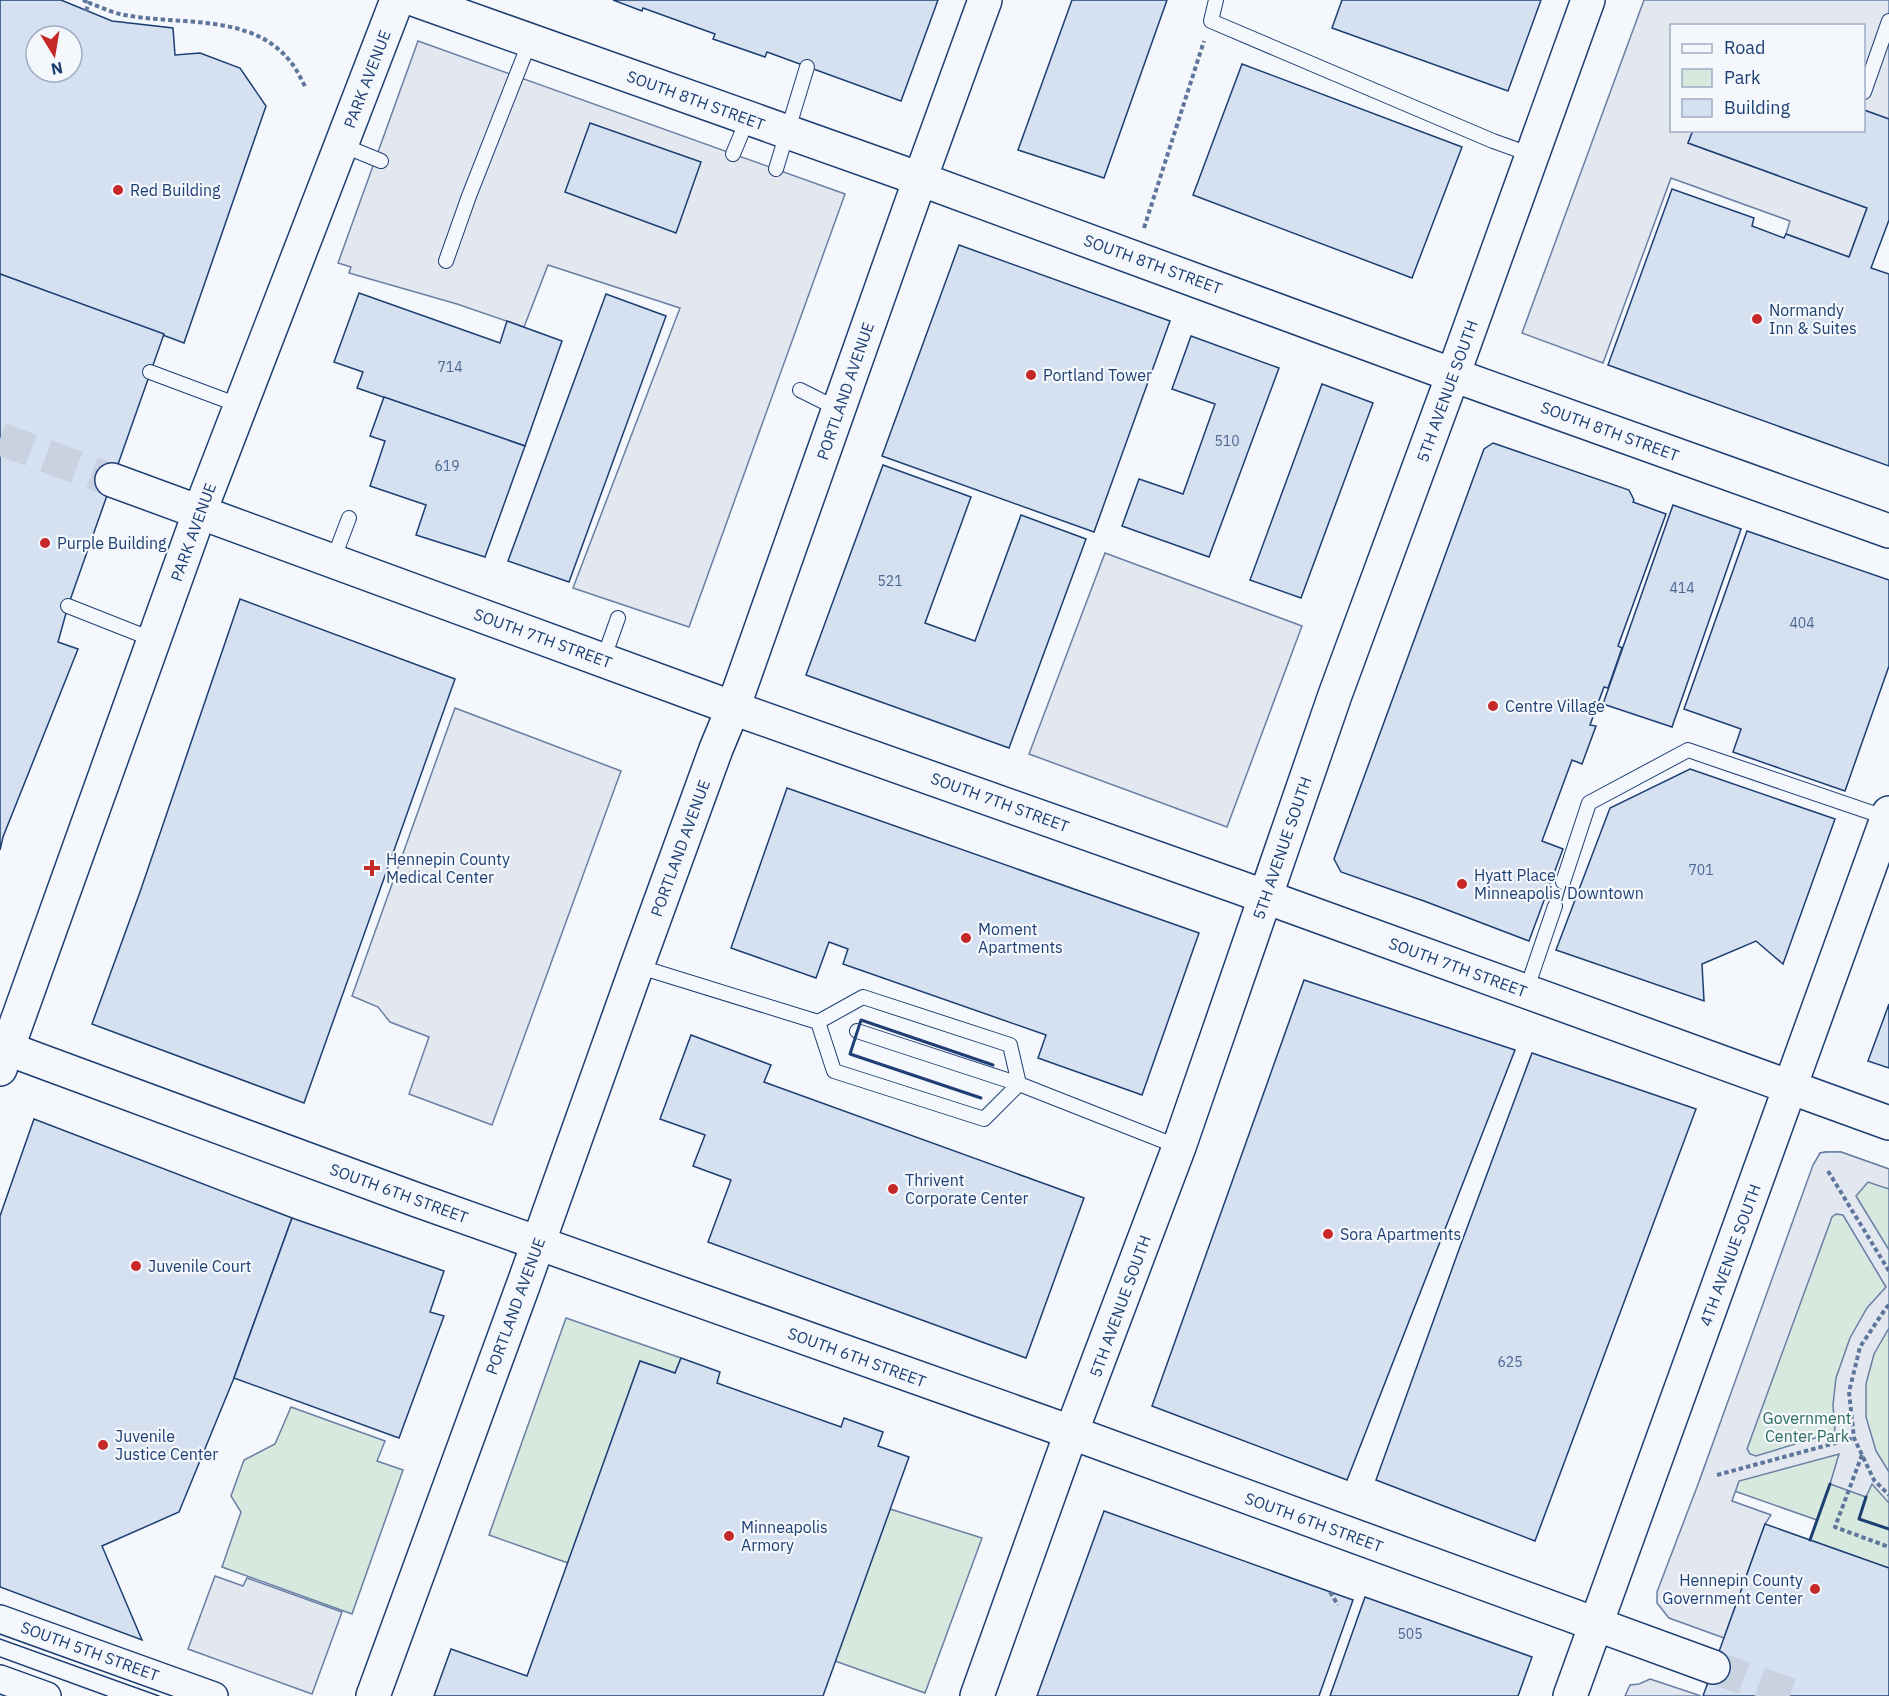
<svg xmlns="http://www.w3.org/2000/svg" width="1889" height="1696" font-family="'IBM Plex Sans',sans-serif">
<style>
.green{fill:#d7e8df;stroke:#687fa3;stroke-width:1.5}
.parking{fill:#e3e8f0;stroke:#687fa3;stroke-width:1.5;fill-rule:evenodd}
.building{fill:#d5e0f0;stroke:#1d3f73;stroke-width:1.5;fill-rule:evenodd}
.lines{fill:none;stroke-linecap:round;stroke-linejoin:round}
.secondary-tunnel{stroke:#c9d2e0;stroke-width:33;stroke-dasharray:33 16;stroke-linecap:butt}
.service-casing{stroke:#1d3f73;stroke-width:16}
.minor-casing{stroke:#1d3f73;stroke-width:30}
.tertiary-casing{stroke:#1d3f73;stroke-width:36}
.secondary-casing{stroke:#1d3f73;stroke-width:36}
.path{stroke:#5e769c;stroke-width:4;stroke-dasharray:4.5 3;stroke-linecap:butt}
.service{stroke:#f4f7fb;stroke-width:14}
.minor{stroke:#f4f7fb;stroke-width:27}
.tertiary{stroke:#f4f7fb;stroke-width:33}
.secondary{stroke:#f4f7fb;stroke-width:33}
.tram{stroke:#1d3f73;stroke-width:1.5}
.wall{stroke:#1d3f73;stroke-width:3}
.poi-dot{fill:#c62828;stroke:#f4f7fb;stroke-width:2}
.labels{text-anchor:middle;stroke-width:4.5;stroke-linejoin:round;paint-order:stroke}
.number-label{font-size:14px;fill:#4b6792}
.street-label{font-size:16px;fill:#1d3f73;stroke:#f4f7fb}
.poi-label{font-size:16px;fill:#1d3f73;stroke:#f4f7fb;text-anchor:start}
.park-label{font-size:16px;fill:#2c6c60;stroke:#f4f7fb}
</style>
<rect width="100%" height="100%" fill="#f4f7fb"/>
<g class="green">
<polygon points="1826,1152 1841,1152 1889,1169 1889,1568 1810,1540 1817,1520 1700,1479 1820,1153"/>
<polygon points="566,1318 681,1358 675,1373 640,1361 568,1563 489,1535"/>
<polygon points="291,1407 385,1441 377,1461 403,1470 352,1614 222,1567 241,1512 231,1496 244,1460 275,1444"/>
<polygon points="890,1509 982,1538 925,1693 835,1661"/>
</g>
<g class="parking">
<polygon points="1644,0 1889,0 1889,119 1864,110 1864,26 1672,26 1672,130 1693,131 1688,143 1867,208 1849,257 1786,234 1790,221 1671,178 1603,363 1522,333"/>
<polygon points="418,41 845,194 689,627 573,588 680,308 548,265 524,327 457,304 349,273 351,267 338,263"/>
<polygon points="1105,553 1302,626 1227,827 1029,754"/>
<polygon points="455,708 621,771 492,1125 409,1094 429,1037 390,1022 378,1007 352,996"/>
<path d="M1826 1152H1841L1889 1169V1189L1868 1182 1856 1196 1889 1250V1328L1874 1354 1866 1384V1417L1876 1451 1889 1472V1503L1872 1484 1866 1497 1830 1484 1839 1454 1739 1481 1732 1501 1771 1515 1765 1524 1724 1638 1669 1618 1657 1603V1592L1700 1479 1813 1165 1820 1153ZM1836 1214 1843 1215 1886 1287 1867 1308 1850 1338 1836 1378 1833 1405 1835 1432 1756 1456 1750 1454 1747 1449 1832 1217Z"/>
<polygon points="215,1576 243,1586 247,1578 342,1612 312,1694 188,1649"/>
<polygon points="1650,1679 1701,1696 1625,1696 1630,1685 1639,1684"/>
</g>
<g class="building">
<path d="M0 0H61L112 21 173 28 175 55 200 53 240 68 266 106 184 343 0 274ZM36 36H72V72H36Z"/>
<polygon points="613,0 938,0 901,101 767,52 765,57 713,39 715,34 643,8 642,11"/>
<polygon points="1072,0 1167,0 1104,178 1018,150"/>
<polygon points="1342,0 1541,0 1508,91 1332,28"/>
<polygon points="1242,64 1462,147 1412,278 1193,195"/>
<polygon points="1864,110 1889,119 1889,220 1871,268 1889,274 1889,466 1608,365 1672,189 1754,218 1752,226 1784,238 1786,234 1849,257 1867,208 1688,143 1693,130 1864,130"/>
<polygon points="590,123 701,162 676,233 565,192"/>
<polygon points="959,245 1170,321 1094,532 882,456"/>
<polygon points="0,274 164,334 68,606 58,642 78,649 3,837 0,850"/>
<polygon points="359,293 500,343 507,321 562,341 525,446 357,388 363,372 334,362"/>
<polygon points="606,294 666,316 569,582 508,561"/>
<polygon points="1191,336 1279,368 1209,557 1122,526 1139,479 1183,494 1215,404 1172,389"/>
<polygon points="1322,384 1373,403 1301,598 1250,580"/>
<polygon points="384,397 525,446 485,557 416,535 426,505 370,486 385,441 370,436"/>
<polygon points="1493,443 1629,490 1634,500 1633,502 1666,514 1618,646 1622,648 1608,688 1604,687 1590,725 1596,726 1582,764 1572,760 1542,841 1563,849 1529,941 1424,901 1341,872 1334,859 1484,449"/>
<polygon points="883,465 971,497 925,623 975,641 1021,515 1086,539 1009,748 806,675"/>
<polygon points="1673,505 1741,529 1672,727 1603,704"/>
<polygon points="1747,531 1889,580 1889,666 1845,791 1733,752 1741,729 1684,709"/>
<polygon points="240,599 455,679 304,1103 92,1024 140,892"/>
<polygon points="1690,769 1835,819 1783,964 1756,941 1702,964 1704,1001 1556,950 1610,808"/>
<polygon points="787,788 1199,933 1142,1095 1038,1058 1046,1035 843,964 848,949 829,942 816,978 731,948"/>
<polygon points="1304,980 1515,1050 1347,1480 1152,1406"/>
<polygon points="1889,1004 1889,1068 1868,1061"/>
<polygon points="691,1035 771,1065 764,1082 1084,1198 1026,1358 708,1242 731,1180 693,1166 705,1135 660,1119"/>
<polygon points="1532,1053 1696,1109 1535,1541 1376,1480 1461,1244"/>
<polygon points="34,1119 292,1218 234,1378 179,1512 102,1546 142,1640 0,1587 0,1216"/>
<polygon points="292,1218 444,1271 430,1312 444,1316 399,1438 234,1378"/>
<polygon points="681,1358 720,1372 717,1383 841,1427 844,1418 883,1432 878,1446 909,1457 823,1696 434,1696 451,1649 527,1676 640,1361 675,1373"/>
<polygon points="1104,1511 1353,1600 1319,1696 1037,1696"/>
<polygon points="1765,1524 1889,1568 1889,1696 1703,1696"/>
<polygon points="1365,1597 1532,1657 1518,1696 1330,1696"/>
</g>
<g class="lines">
<g class="secondary-tunnel">
<polyline points="0,439 112,480"/>
<polyline points="1713,1667 1794,1696"/>
</g>
<g class="service-casing">
<g id="service">
<polyline points="1216,0 1211,21 1493,141 1532,155"/>
<polyline points="1864,92 1889,21"/>
<polyline points="342,145 381,161"/>
<polyline points="733,154 748,118"/>
<polyline points="776,169 807,67"/>
<polyline points="446,261 469,196 530,41"/>
<polyline points="150,372 241,406"/>
<polyline points="800,390 838,409"/>
<polyline points="333,560 349,518"/>
<polyline points="68,606 154,640"/>
<polyline points="603,660 618,618"/>
<polyline points="1563,882 1589,803 1688,750 1887,818"/>
<polyline points="637,966 818,1022 834,1071 984,1119 1019,1084 1179,1147"/>
<polyline points="1526,991 1555,906"/>
<polyline points="818,1022 863,997 1010,1045 1019,1084"/>
<polyline points="857,1031 1019,1084"/>
</g>
</g>
<g class="minor-casing">
<g id="minor">
<polyline points="0,1619 214,1696"/>
<polyline points="0,1679 47,1696"/>
</g>
</g>
<g class="tertiary-casing">
<g id="tertiary">
<polyline points="0,1069 200,511 397,0"/>
<polyline points="373,1696 524,1283 637,966 716,749 733,708 920,179 985,0"/>
</g>
</g>
<g class="secondary-casing">
<g id="secondary">
<polyline points="416,0 920,179 1431,367 1889,531"/>
<polyline points="112,480 733,708 1241,888 1889,1123"/>
<polyline points="0,1046 417,1200 1048,1424 1713,1667"/>
<polyline points="977,1696 1071,1433 1179,1147 1335,695 1453,375 1588,0"/>
<polyline points="1570,1696 1889,813"/>
</g>
</g>
<g class="path">
<polyline points="83,0 89,3"/>
<path d="M86 11 89 3C99 6 110 12 120 14 178 27 257 10 295 68 299 74 302 81 306 88"/>
<polyline points="1144,228 1204,41"/>
<polyline points="1828,1171 1889,1271"/>
<polyline points="1889,1305 1886,1308 1860,1347 1849,1392 1854,1438 1874,1480 1889,1495"/>
<polyline points="1862,1455 1835,1527 1889,1547"/>
<polyline points="1717,1475 1854,1438"/>
<polyline points="1330,1592 1338,1605"/>
</g>
<use href="#service" class="service"/>
<use href="#minor" class="minor"/>
<use href="#tertiary" class="tertiary"/>
<use href="#secondary" class="secondary"/>
<g class="tram">
<polyline points="0,1639 159,1696"/>
<polyline points="0,1657 107,1696"/>
</g>
<g class="wall">
<polyline points="981,1098 850,1054 861,1020 993,1065"/>
<polyline points="1866,1497 1859,1519 1889,1529"/>
<polyline points="1810,1540 1830,1484"/>
</g>
</g>
<g class="poi-dot">
<circle cx="118" cy="190" r="6"/>
<circle cx="1757" cy="319" r="6"/>
<circle cx="1031" cy="375" r="6"/>
<circle cx="45" cy="543" r="6"/>
<circle cx="1493" cy="706" r="6"/>
<path d="M369 859h6v6h6v6h-6v6h-6v-6h-6v-6h6z"/>
<circle cx="1462" cy="884" r="6"/>
<circle cx="966" cy="938" r="6"/>
<circle cx="893" cy="1189" r="6"/>
<circle cx="1328" cy="1234" r="6"/>
<circle cx="136" cy="1266" r="6"/>
<circle cx="103" cy="1445" r="6"/>
<circle cx="729" cy="1536" r="6"/>
<circle cx="1815" cy="1589" r="6"/>
</g>
<g class="labels">
<g class="number-label">
<text x="450" y="372">714</text>
<text x="1227" y="446">510</text>
<text x="447" y="471">619</text>
<text x="890" y="586">521</text>
<text x="1682" y="593">414</text>
<text x="1802" y="628">404</text>
<text x="1701" y="875">701</text>
<text x="1510" y="1367">625</text>
<text x="1410" y="1639">505</text>
</g>
<g class="street-label">
<text transform="translate(367 79) rotate(-69)" y="6">PARK AVENUE</text>
<text transform="translate(696 100) rotate(20)" y="6">SOUTH 8TH STREET</text>
<text transform="translate(1153 264) rotate(20)" y="6">SOUTH 8TH STREET</text>
<text transform="translate(845 391) rotate(-71)" y="6">PORTLAND AVENUE</text>
<text transform="translate(1447 391) rotate(-70)" y="6">5TH AVENUE SOUTH</text>
<text transform="translate(1610 431) rotate(20)" y="6">SOUTH 8TH STREET</text>
<text transform="translate(193 532) rotate(-70)" y="6">PARK AVENUE</text>
<text transform="translate(543 638) rotate(20)" y="6">SOUTH 7TH STREET</text>
<text transform="translate(1000 802) rotate(20)" y="6">SOUTH 7TH STREET</text>
<text transform="translate(680 848) rotate(-70)" y="6">PORTLAND AVENUE</text>
<text transform="translate(1282 848) rotate(-71)" y="6">5TH AVENUE SOUTH</text>
<text transform="translate(1458 967) rotate(20)" y="6">SOUTH 7TH STREET</text>
<text transform="translate(399 1193) rotate(20)" y="6">SOUTH 6TH STREET</text>
<text transform="translate(1730 1255) rotate(-70)" y="6">4TH AVENUE SOUTH</text>
<text transform="translate(515 1306) rotate(-70)" y="6">PORTLAND AVENUE</text>
<text transform="translate(1120 1306) rotate(-70)" y="6">5TH AVENUE SOUTH</text>
<text transform="translate(857 1357) rotate(20)" y="6">SOUTH 6TH STREET</text>
<text transform="translate(1314 1522) rotate(20)" y="6">SOUTH 6TH STREET</text>
<text transform="translate(90 1651) rotate(20)" y="6">SOUTH 5TH STREET</text>
</g>
<g class="poi-label">
<text x="130" y="196">Red Building</text>
<text x="1769" y="316">Normandy<tspan x="1769" dy="18">Inn &amp; Suites</tspan></text>
<text x="1043" y="381">Portland Tower</text>
<text x="57" y="549">Purple Building</text>
<text x="1505" y="712">Centre Village</text>
<text x="386" y="865">Hennepin County<tspan x="386" dy="18">Medical Center</tspan></text>
<text x="1474" y="881">Hyatt Place<tspan x="1474" dy="18">Minneapolis/Downtown</tspan></text>
<text x="978" y="935">Moment<tspan x="978" dy="18">Apartments</tspan></text>
<text x="905" y="1186">Thrivent<tspan x="905" dy="18">Corporate Center</tspan></text>
<text x="1340" y="1240">Sora Apartments</text>
<text x="148" y="1272">Juvenile Court</text>
<text x="115" y="1442">Juvenile<tspan x="115" dy="18">Justice Center</tspan></text>
<text x="741" y="1533">Minneapolis<tspan x="741" dy="18">Armory</tspan></text>
<text x="1803" y="1586" text-anchor="end">Hennepin County<tspan x="1803" dy="18">Government Center</tspan></text>
</g>
<g class="park-label">
<text x="1807" y="1424">Government<tspan x="1807" dy="18">Center Park</tspan></text>
</g>
</g>
<rect x="1670" y="24" width="195" height="108" fill="#f4f7fb" stroke="#9eadc5" stroke-width="1.5"/>
<rect x="1682" y="44" width="30" height="9" fill="#f4f7fb" stroke="#9eadc5" stroke-width="1.5"/>
<text x="1724" y="54" font-size="18" fill="#1d3f73">Road</text>
<rect x="1682" y="69" width="30" height="18" fill="#d7e8df" stroke="#9eadc5" stroke-width="1.5"/>
<text x="1724" y="84" font-size="18" fill="#1d3f73">Park</text>
<rect x="1682" y="99" width="30" height="18" fill="#d5e0f0" stroke="#9eadc5" stroke-width="1.5"/>
<text x="1724" y="114" font-size="18" fill="#1d3f73">Building</text>
<g transform="translate(54 54) rotate(169)"><circle r="28" fill="#f4f7fb" stroke="#9eadc5" stroke-width="1.5"/>
<path d="M0-4.5L10 22L0 15L-10 22Z" fill="#c62828"/>
<text y="-9" font-size="16" font-weight="bold" text-anchor="middle" fill="#1d3f73">N</text>
</g>
</svg>
